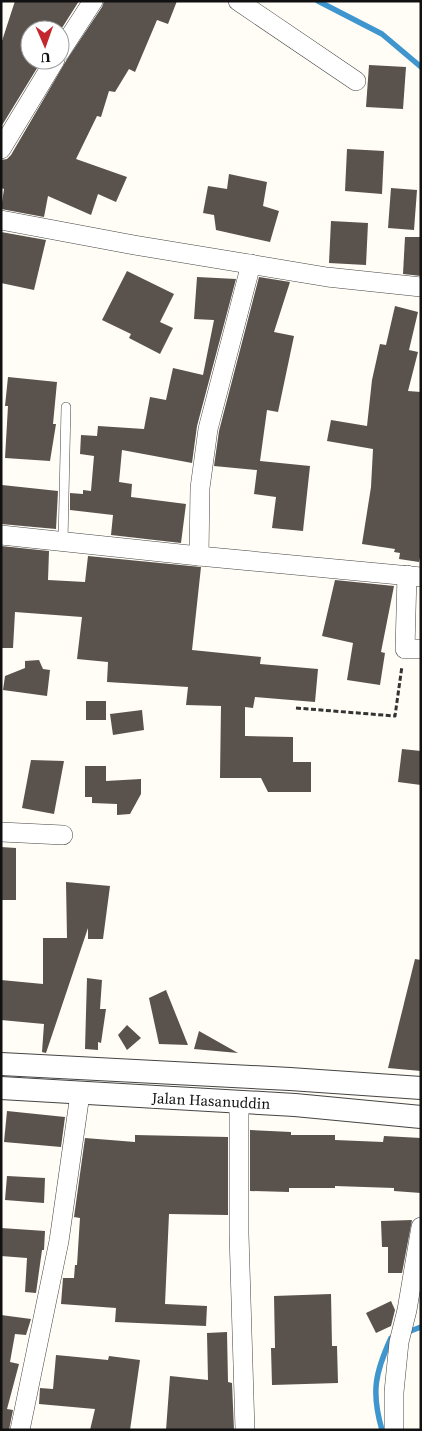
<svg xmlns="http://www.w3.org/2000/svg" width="422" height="1431" font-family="'Source Serif 4',serif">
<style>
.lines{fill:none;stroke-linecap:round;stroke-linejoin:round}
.stream{stroke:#3f96cf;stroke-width:5.5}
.building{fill:#5a524d}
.service-casing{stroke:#444;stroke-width:10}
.minor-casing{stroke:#444;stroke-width:20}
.tertiary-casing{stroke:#444;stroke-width:24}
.path{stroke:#333;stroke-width:3;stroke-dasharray:5 2.5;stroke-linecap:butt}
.service{stroke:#fff;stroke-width:9}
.minor{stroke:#fff;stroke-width:19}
.tertiary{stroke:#fff;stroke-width:22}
.labels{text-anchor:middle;stroke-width:5;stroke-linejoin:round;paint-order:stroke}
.street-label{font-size:15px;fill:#111;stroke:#fff}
</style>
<rect width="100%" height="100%" fill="#fffdf5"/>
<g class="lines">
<g class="stream">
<polyline points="318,1 382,34 421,67"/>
<polyline points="405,1333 421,1327"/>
<path d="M382 1430C371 1392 375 1373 391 1338L394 1337"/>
</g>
</g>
<g class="building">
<polygon points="15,1 79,1 60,31 60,30 30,30 30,60 42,60 1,127 1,44"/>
<polygon points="104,1 177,1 168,24 157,20 135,72 129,69 115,92 109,91 101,117 97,116 76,159 127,177 116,202 98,194 91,215 48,196 44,217 1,209 4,189 1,188 1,160 7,159 11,155 66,61 102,7"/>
<polygon points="369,65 406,67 403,109 366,107"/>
<polygon points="347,149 384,151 382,194 345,191"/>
<polygon points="229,174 267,182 263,206 279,211 270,242 216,230 214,215 203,213 208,186 227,189"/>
<polygon points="391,188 417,190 414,230 388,228"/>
<polygon points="331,221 368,223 366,265 329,263"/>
<polygon points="1,232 46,240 34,290 1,283"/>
<polygon points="405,237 421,237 421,276 403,274"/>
<polygon points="127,271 174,294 160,322 173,328 160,354 129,338 131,334 102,320"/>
<polygon points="197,277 236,279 197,426 192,463 122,450 119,482 132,484 131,497 186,504 181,543 111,535 113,515 70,510 70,493 83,494 83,490 91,491 94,456 80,454 81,435 97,436 98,426 144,429 150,397 166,400 173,368 203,375 214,320 194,319"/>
<polygon points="259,277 290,282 274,332 294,336 278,412 267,410 260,461 310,466 303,531 272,528 276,497 254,494 257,470 214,466 219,431"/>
<polygon points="395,306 418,312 409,350 418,352 408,391 421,392 421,553 419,562 399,559 400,553 394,552 395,549 362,544 371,487 373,449 327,441 331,420 367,426 372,380 380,344 386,345"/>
<polygon points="8,377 57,382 53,424 56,424 50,461 5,458 8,406 5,406"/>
<polygon points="2,485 58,491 56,529 1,524"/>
<polygon points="1,546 49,551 48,580 85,582 88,556 201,567 192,650 261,657 260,664 318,669 315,702 255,697 253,708 245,707 245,736 293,737 293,762 311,762 311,792 268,792 261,778 220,778 221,706 186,705 188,687 107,682 108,662 77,659 82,617 15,612 13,648 1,648"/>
<polygon points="335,580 394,586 381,652 385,653 380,685 347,680 353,643 322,636"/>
<polygon points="39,660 43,669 50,670 47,696 3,690 5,676 25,668 25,661"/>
<rect x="86" y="701" width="20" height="19"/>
<polygon points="142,710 144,730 113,735 110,714"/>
<polygon points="402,749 421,751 421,785 398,782"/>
<polygon points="31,760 64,761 54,814 22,808"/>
<polygon points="85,766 106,766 106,781 141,779 141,794 130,814 117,815 117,804 92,803 92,797 85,797"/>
<polygon points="1,847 16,848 16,900 1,900"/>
<polygon points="66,882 110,886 103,939 88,939 88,928 46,1053 42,1052 44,1024 1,1020 1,980 43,984 43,938 67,938"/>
<polygon points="415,959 421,960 421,1071 388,1068"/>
<polygon points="87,978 102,980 100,1009 106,1009 101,1043 98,1042 98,1050 85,1049"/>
<polygon points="166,990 188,1045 159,1044 149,998"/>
<polygon points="127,1025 141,1038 127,1050 118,1035"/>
<polygon points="199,1031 238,1053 194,1049"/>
<polygon points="7,1111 65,1117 61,1147 4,1142"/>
<polygon points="250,1130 291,1132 291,1135 335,1135 335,1140 383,1142 384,1136 421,1138 421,1193 394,1191 394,1188 335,1186 335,1188 289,1188 289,1192 250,1191"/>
<polygon points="135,1135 228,1137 228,1215 169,1214 165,1304 207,1306 206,1326 115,1322 116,1308 61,1304 63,1278 74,1278 75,1265 77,1265 80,1218 74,1217 85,1138 135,1142"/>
<polygon points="7,1176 45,1178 44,1203 5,1200"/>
<polygon points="412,1220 402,1273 388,1273 388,1247 382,1247 381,1221"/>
<polygon points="1,1228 45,1231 44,1250 42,1250 36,1293 25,1292 27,1258 1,1256"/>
<polygon points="331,1294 332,1346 337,1346 338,1383 272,1385 271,1348 275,1348 274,1296"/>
<polygon points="391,1301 395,1310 391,1326 376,1333 366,1313"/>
<polygon points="1,1315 31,1319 26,1335 15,1334 10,1362 19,1364 7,1409 13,1410 9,1430 1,1430"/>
<polygon points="227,1332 228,1382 232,1383 234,1430 166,1430 170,1376 208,1380 207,1333"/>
<polygon points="56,1355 108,1360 109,1356 140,1360 130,1430 90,1430 95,1409 39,1404 40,1388 53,1389"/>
</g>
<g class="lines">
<g class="service-casing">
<polyline id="service" points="63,542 66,407"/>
</g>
<g class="minor-casing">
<g id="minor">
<polyline points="238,1 356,81"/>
<polyline points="60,52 93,1"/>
<polyline points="1,149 55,60"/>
<polyline points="1,220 134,245 327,277 421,287"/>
<polyline points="1,535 199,556 421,577"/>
<polyline points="199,556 200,488 208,429 251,264"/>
<polyline points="407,575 405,649 421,649"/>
<polyline points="1,832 63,835"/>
<polyline points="239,1102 239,1234 245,1430"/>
<polyline points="20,1430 59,1241 80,1094"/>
<polyline points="394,1430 394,1392 399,1342 407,1310 421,1227"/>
</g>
</g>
<g class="tertiary-casing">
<g id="tertiary">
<polyline points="1,1064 290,1079 421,1088"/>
<polyline points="1,1088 295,1105 421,1117"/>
</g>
</g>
<polyline class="path" points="296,708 395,716 402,666"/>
<use href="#service" class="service"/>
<use href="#minor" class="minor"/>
<use href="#tertiary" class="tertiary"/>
</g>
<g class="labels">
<g class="street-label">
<text transform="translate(211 1101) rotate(3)" y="5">Jalan Hasanuddin</text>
</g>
</g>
<rect width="422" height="1431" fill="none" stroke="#111111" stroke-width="5"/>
<g transform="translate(45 45) rotate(178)"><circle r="24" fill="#ffffff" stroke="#a0a0a0"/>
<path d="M0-4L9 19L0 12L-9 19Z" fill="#c4262e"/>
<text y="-8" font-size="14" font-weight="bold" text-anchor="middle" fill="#111111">U</text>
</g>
</svg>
